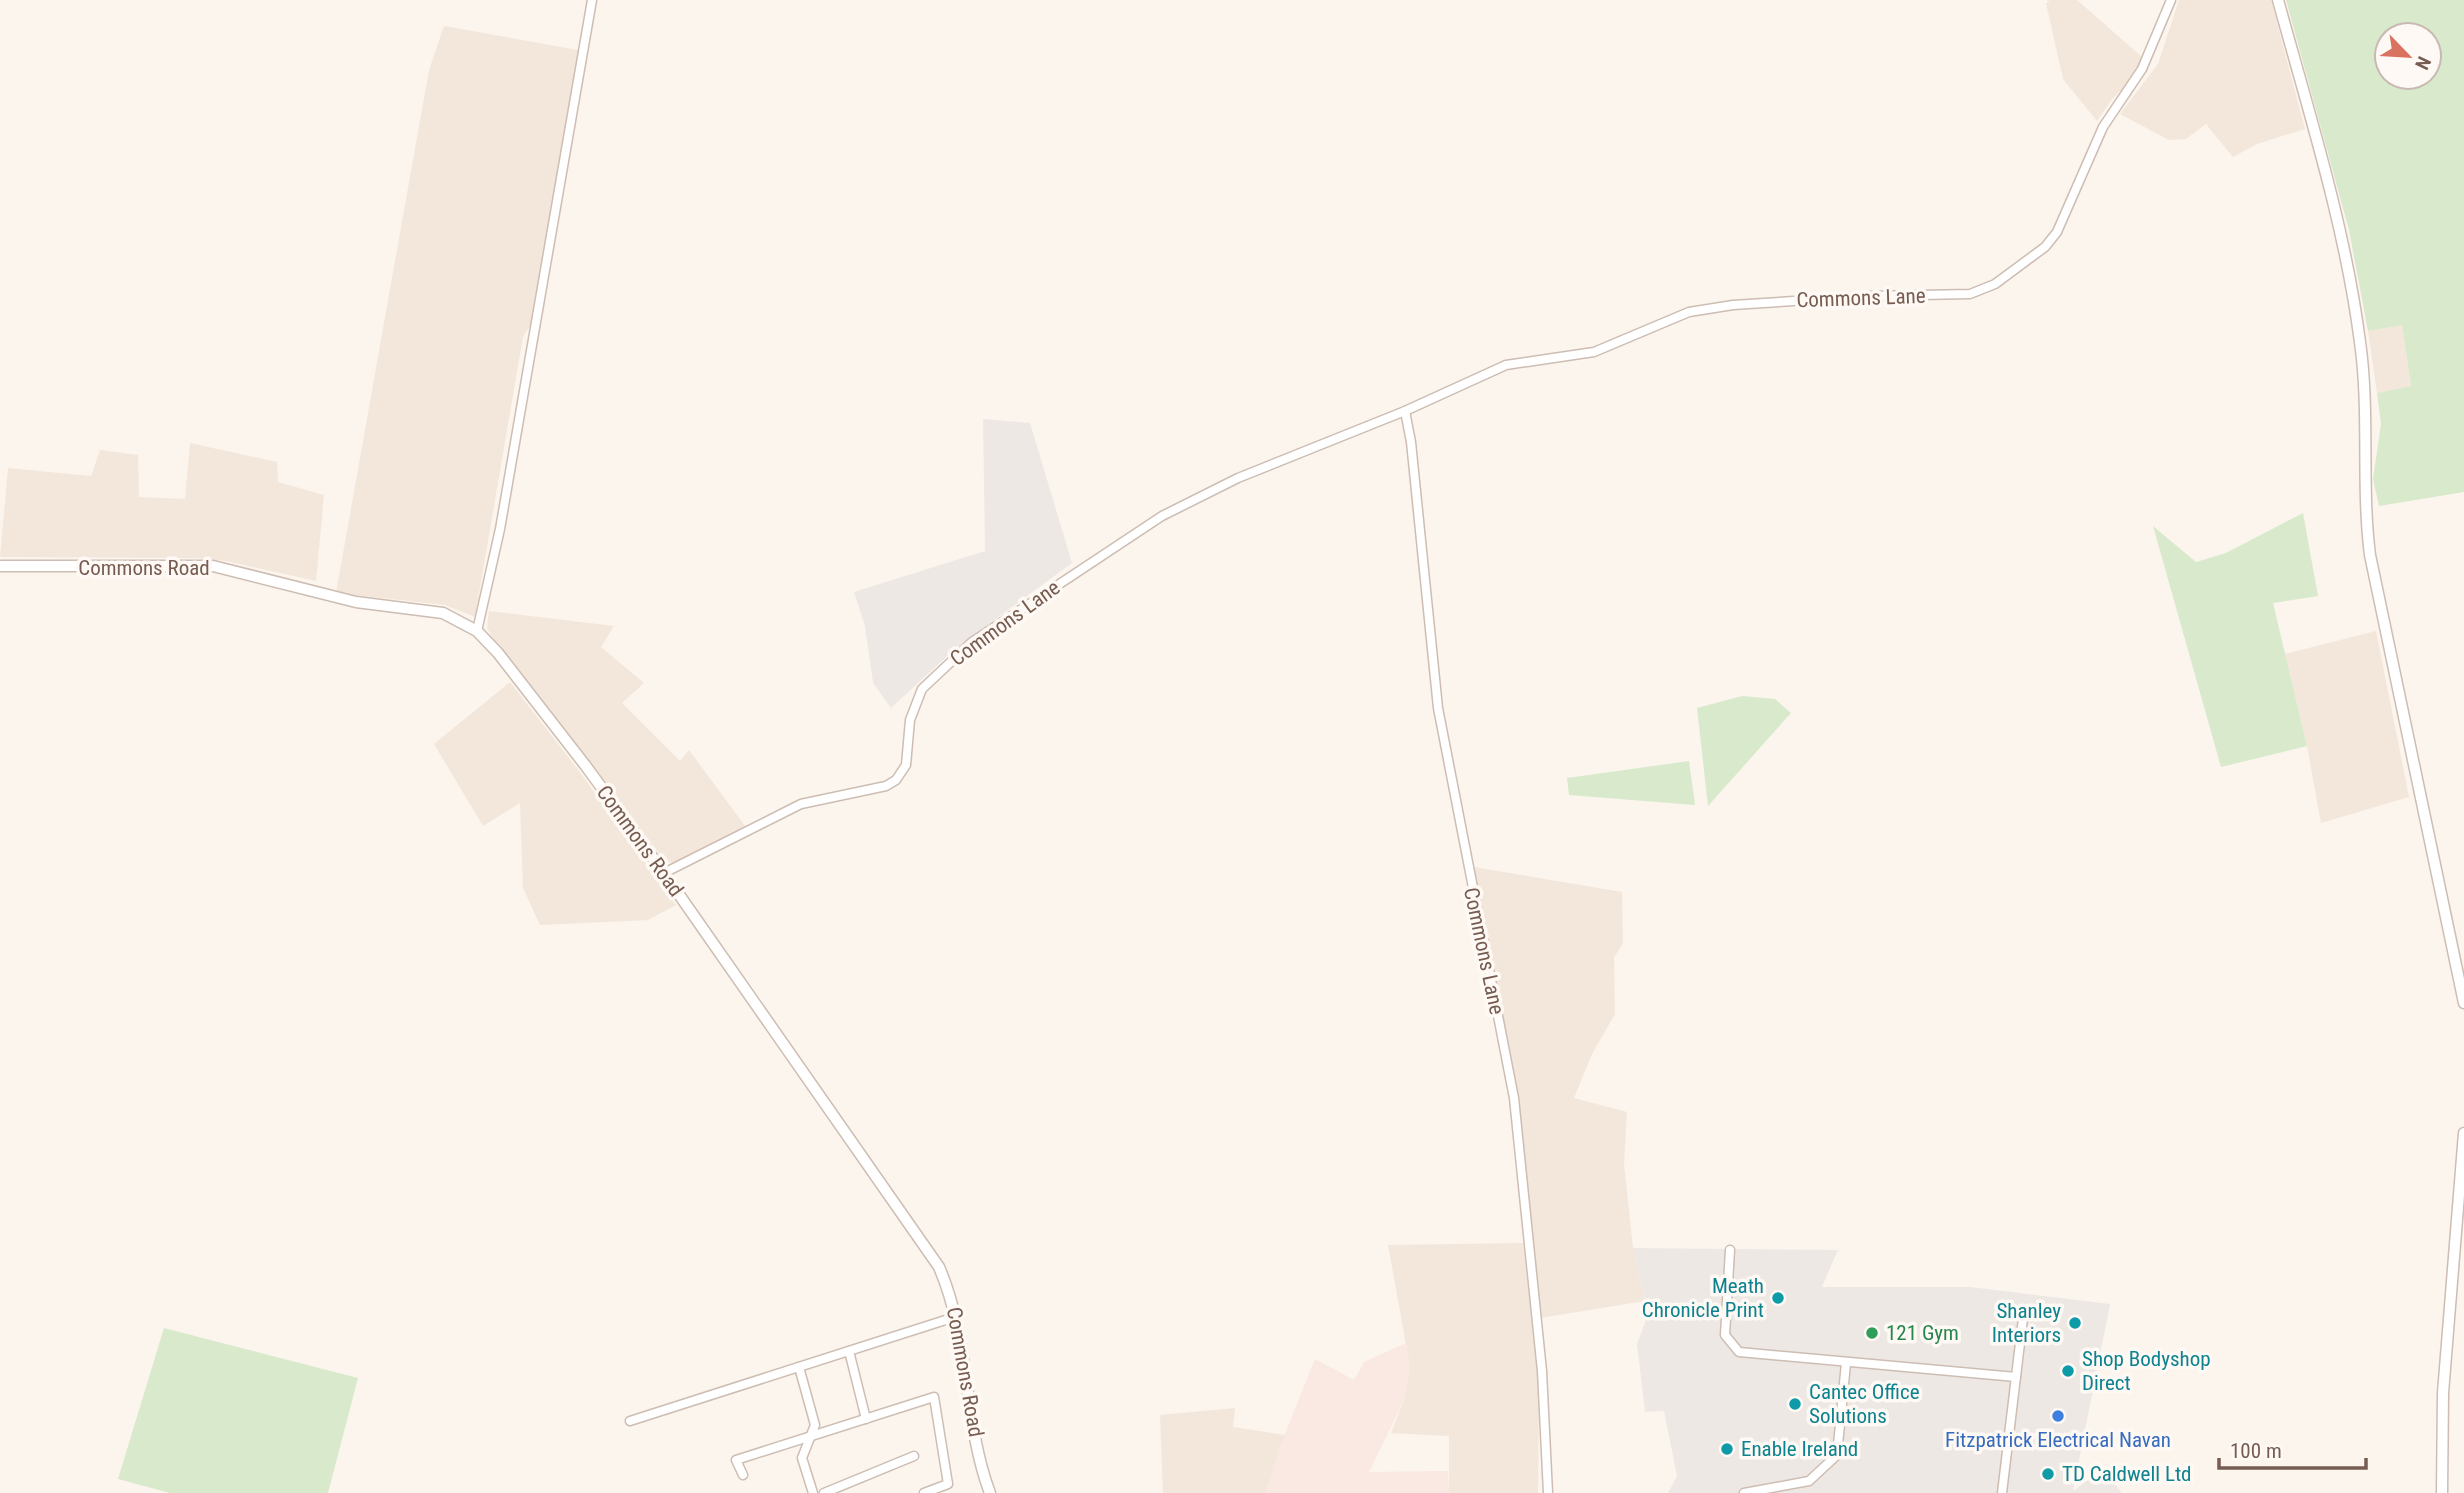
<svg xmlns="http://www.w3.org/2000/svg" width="2464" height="1493" font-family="'Roboto Condensed',sans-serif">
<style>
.residential{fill:#f3e7dc}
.commercial{fill:#fae8e2}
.industrial{fill:#eee8e5}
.green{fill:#d9e9cc;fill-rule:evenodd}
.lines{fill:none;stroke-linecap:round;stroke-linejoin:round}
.minor-casing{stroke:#cdbdb3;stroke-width:11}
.tertiary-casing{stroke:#cdbdb3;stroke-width:13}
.minor{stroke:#fff;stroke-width:8}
.tertiary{stroke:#fff;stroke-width:10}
.culture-dot{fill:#0f9aa8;stroke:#fef9f4;stroke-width:2.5}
.leisure-dot{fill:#2e9e5b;stroke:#fef9f4;stroke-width:2.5}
.shop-dot{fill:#3f7fe0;stroke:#fef9f4;stroke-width:2.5}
.labels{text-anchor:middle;stroke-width:7;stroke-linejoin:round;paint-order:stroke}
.street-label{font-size:21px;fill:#765c51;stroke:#fef9f4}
.culture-label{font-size:21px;fill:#0d838f;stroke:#fef9f4;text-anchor:start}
.leisure-label{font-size:21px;fill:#27864d;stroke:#fef9f4;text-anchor:start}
.shop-label{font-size:21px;fill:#366cbe;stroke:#fef9f4}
</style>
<rect width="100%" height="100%" fill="#fbf5ed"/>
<g class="residential">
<polygon points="2046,0 2077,0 2142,57 2130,82 2112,99 2097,121 2063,79 2046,3 2050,2"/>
<polygon points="2179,0 2271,0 2305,129 2257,144 2233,157 2206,124 2186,139 2169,140 2120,114 2158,64"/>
<polygon points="444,26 578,50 540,288 531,324 523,337 475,617 445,605 336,593 429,70"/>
<polygon points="2402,324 2411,386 2377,393 2368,331"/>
<polygon points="190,443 277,462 278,482 324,495 316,581 226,561 195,558 0,557 8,468 91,476 100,450 138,455 139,497 185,499"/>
<polygon points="489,611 614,626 601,647 644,683 622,703 680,761 689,750 745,826 673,863 665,861 566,730 493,639 487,628"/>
<polygon points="2376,631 2409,797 2321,823 2307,746 2285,654"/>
<polygon points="510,682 579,771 676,905 648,920 540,925 523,888 520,803 483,826 434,744"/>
<polygon points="1474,867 1622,892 1623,944 1614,957 1615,1014 1592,1054 1574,1098 1627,1112 1624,1163 1633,1248 1645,1301 1540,1318 1517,1094"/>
<polygon points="1523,1243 1539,1380 1538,1493 1449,1493 1449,1436 1391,1433 1403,1402 1410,1367 1388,1245"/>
<polygon points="1235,1408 1233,1427 1285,1435 1266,1493 1163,1493 1160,1415"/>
</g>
<polygon class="commercial" points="1406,1343 1410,1367 1403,1402 1369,1472 1448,1471 1449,1493 1266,1493 1279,1449 1315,1359 1354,1380 1364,1362"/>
<g class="industrial">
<polygon points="983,419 1030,423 1072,563 956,648 891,708 873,683 865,626 854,592 985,551"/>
<polygon points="1633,1248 1838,1250 1822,1287 1971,1287 2110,1304 2073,1491 2103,1469 2122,1493 1668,1493 1677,1476 1664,1411 1645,1412 1637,1344 1648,1314"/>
</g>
<g class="green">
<path d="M2286 0H2464V492L2379 506 2373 479 2381 424 2377 393 2411 386 2402 325 2368 331 2349 230ZM2387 35H2429V77H2387Z"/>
<polygon points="2303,513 2318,596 2273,603 2307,746 2221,767 2153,526 2196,562 2226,553"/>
<polygon points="1742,696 1775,699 1791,713 1708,806 1697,708"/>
<polygon points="1689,761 1695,805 1569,795 1567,778"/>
<polygon points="164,1328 358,1378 328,1493 170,1493 118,1479"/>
</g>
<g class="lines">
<g class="minor-casing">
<g id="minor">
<polyline points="1405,411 1411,442 1438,708 1514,1098 1542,1371 1548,1493"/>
<polyline points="477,631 500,529 592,0"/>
<polyline points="664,873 801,804 886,786 896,780 906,765 910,720 922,689 972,642 1162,516 1238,478 1405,411 1506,365 1594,352 1689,312 1733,305 1871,296 1970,294 1995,284 2045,247 2057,232 2103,127 2142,69 2171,0"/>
<polyline points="1730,1250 1725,1335 1739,1352 2016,1377"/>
<polyline points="849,1351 866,1419"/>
<polyline points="799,1367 815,1425 802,1458 813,1493"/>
<polyline points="630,1421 958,1316"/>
<polyline points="743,1475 736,1460 934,1397 948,1484 924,1493"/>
<polyline points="824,1493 914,1456"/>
<polyline points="1744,1493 1809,1481 1837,1455 1846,1363"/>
<polyline points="2002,1493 2024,1310"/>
</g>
</g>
<g class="tertiary-casing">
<g id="tertiary">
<path d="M2278 0C2309 113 2345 226 2360 342 2370 413 2361 484 2370 555L2464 1003"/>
<path d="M0 566H213L356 602 443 613 477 631 498 653 585 765 664 873 939 1267C971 1341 963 1422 990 1493"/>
<polyline points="2442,1493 2443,1393 2464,1133"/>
</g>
</g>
<use href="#minor" class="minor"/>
<use href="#tertiary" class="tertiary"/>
</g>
<g class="culture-dot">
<circle cx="1778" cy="1298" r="7"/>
<circle cx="2075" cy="1323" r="7"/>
<circle cx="2068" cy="1371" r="7"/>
<circle cx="1795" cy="1404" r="7"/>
<circle cx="1727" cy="1449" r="7"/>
<circle cx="2048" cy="1474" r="7"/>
</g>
<circle class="leisure-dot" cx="1872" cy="1333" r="7"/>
<circle class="shop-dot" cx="2058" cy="1416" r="7"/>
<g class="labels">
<g class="street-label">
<text transform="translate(1861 298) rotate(-2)" y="7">Commons Lane</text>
<text x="144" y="575">Commons Road</text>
<text transform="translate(1005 623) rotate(-36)" y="7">Commons Lane</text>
<text transform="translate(640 841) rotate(54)" y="7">Commons Road</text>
<text transform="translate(1484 951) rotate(78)" y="7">Commons Lane</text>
<text transform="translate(965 1372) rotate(80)" y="7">Commons Road</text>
</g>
<g class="culture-label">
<text x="1764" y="1293" text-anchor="end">Meath<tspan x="1764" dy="24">Chronicle Print</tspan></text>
<text x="2061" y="1318" text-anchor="end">Shanley<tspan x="2061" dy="24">Interiors</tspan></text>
<text x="2082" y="1366">Shop Bodyshop<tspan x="2082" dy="24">Direct</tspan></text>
<text x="1809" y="1399">Cantec Office<tspan x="1809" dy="24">Solutions</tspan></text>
<text x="1741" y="1456">Enable Ireland</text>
<text x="2062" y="1481">TD Caldwell Ltd</text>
</g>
<g class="leisure-label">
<text x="1886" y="1340">121 Gym</text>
</g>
<g class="shop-label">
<text x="2058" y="1447">Fitzpatrick Electrical Navan</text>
</g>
</g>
<g transform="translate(2408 56) rotate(115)"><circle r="33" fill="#fef9f4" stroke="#c8bab3" stroke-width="2"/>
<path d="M0-5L12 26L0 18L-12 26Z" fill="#d9725e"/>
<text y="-10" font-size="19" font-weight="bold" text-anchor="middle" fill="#765c51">N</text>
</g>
<path d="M2219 1458v10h147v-10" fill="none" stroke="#765c51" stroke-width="3.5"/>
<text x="2230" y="1458" font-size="21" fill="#765c51" stroke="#fef9f4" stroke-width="5" paint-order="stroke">100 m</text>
</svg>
